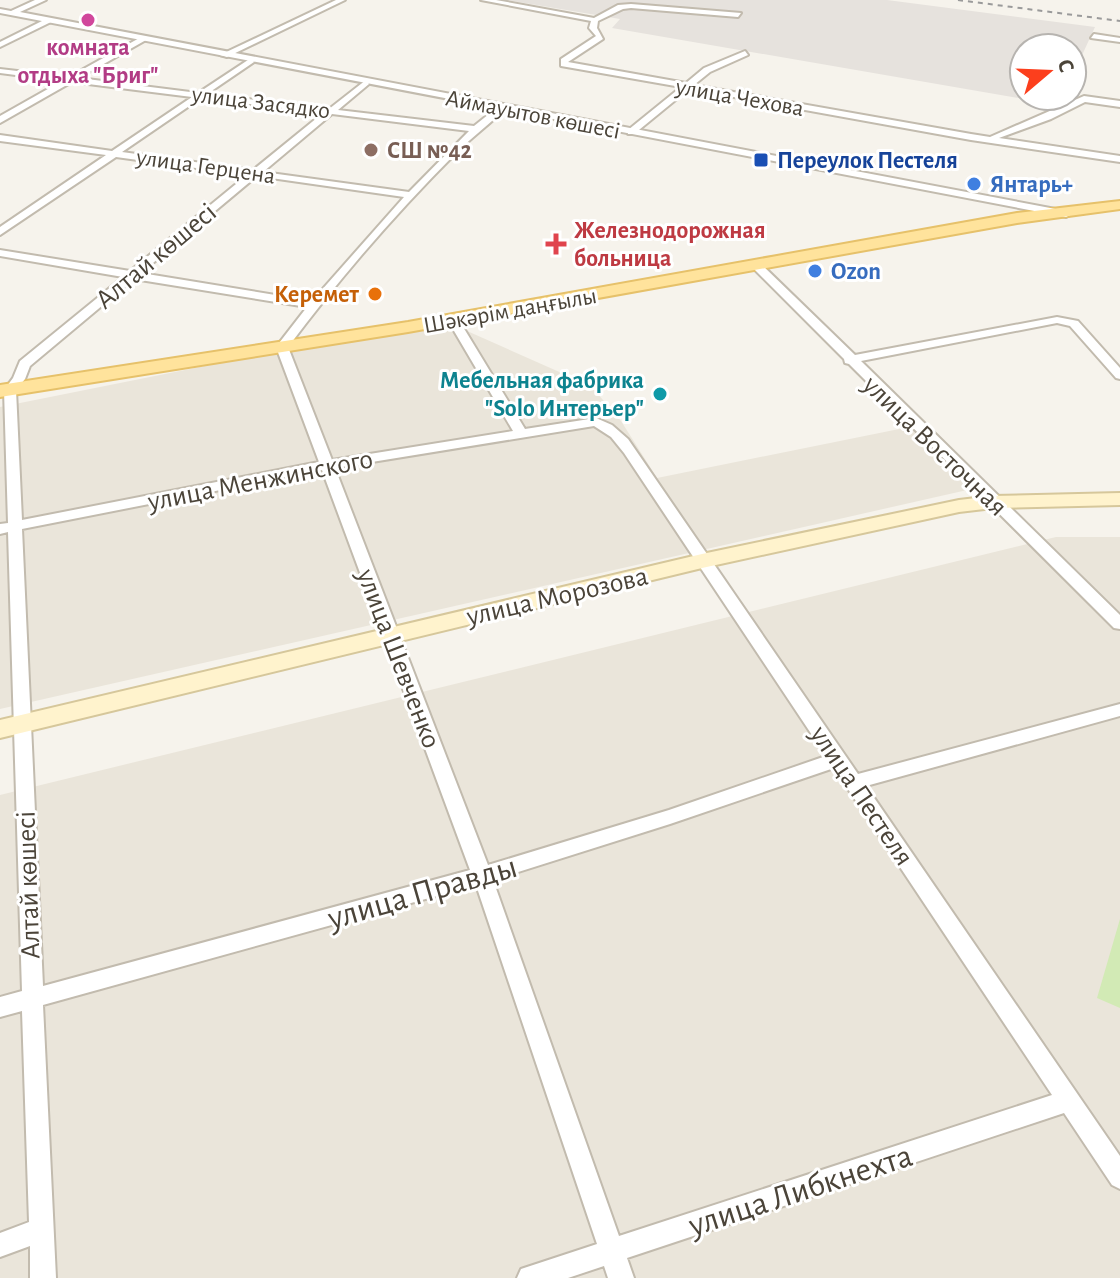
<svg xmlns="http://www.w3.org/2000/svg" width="1120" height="1278" font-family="'Alegreya Sans',sans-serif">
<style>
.residential{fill:#eae5da}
.industrial{fill:#e6e2dd}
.green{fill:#d2eab5}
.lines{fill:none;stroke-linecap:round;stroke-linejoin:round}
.minor-casing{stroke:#c2bbae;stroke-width:4}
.tertiary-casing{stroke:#c2bbae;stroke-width:4}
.secondary-casing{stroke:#d6c79b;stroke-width:4}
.primary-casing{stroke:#e6c16a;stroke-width:4}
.minor{fill:#fff;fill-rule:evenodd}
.tertiary{fill:#fff;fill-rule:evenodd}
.secondary{fill:#fff3cd;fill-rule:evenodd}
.primary{fill:#ffe39c;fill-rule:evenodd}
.rail{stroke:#9a9a9a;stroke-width:2;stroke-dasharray:5 5;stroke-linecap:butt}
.hotel-dot{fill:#d1479c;stroke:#fff;stroke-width:3}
.education-dot{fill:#8d6e63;stroke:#fff;stroke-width:3}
.transit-dot{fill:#1a4fb4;stroke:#fff;stroke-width:3}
.shop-dot{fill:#3f7fe0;stroke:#fff;stroke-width:3}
.health-dot{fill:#e0444e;stroke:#fff;stroke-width:3}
.food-dot{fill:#e8710a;stroke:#fff;stroke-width:3}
.culture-dot{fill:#0f9aa8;stroke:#fff;stroke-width:3}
.labels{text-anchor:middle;stroke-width:6;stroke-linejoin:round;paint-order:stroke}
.far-hotel-label{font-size:24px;font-weight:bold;fill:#b23c85;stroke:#fff}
.far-street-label{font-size:24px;fill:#4b4439;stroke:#fff}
.far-education-label{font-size:24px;font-weight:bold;fill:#785e54;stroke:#fff;text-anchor:start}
.far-transit-label{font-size:24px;font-weight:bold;fill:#164399;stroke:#fff;text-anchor:start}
.far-shop-label{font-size:24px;font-weight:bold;fill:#366cbe;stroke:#fff;text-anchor:start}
.far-health-label{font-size:24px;font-weight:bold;fill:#be3a42;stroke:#fff;text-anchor:start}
.far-food-label{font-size:24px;font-weight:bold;fill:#c56008;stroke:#fff;text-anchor:end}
.far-culture-label{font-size:24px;font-weight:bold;fill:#0d838f;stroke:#fff;text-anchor:end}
.street-label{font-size:28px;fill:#4b4439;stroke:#fff}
.near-street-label{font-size:34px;fill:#4b4439;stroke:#fff}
</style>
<rect width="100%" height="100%" fill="#f6f3ec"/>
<g class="residential">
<polygon points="440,319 591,386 621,421 657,478 914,426 976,488 0,709 0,407"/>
<polygon points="1056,537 1120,537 1120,1278 0,1278 0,795"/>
</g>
<polygon class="industrial" points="506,0 887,0 1095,27 1072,77 1072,48 1024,48 1024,96 1063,96 1059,105 612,28 620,19"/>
<polygon class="green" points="1120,919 1120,1008 1097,998"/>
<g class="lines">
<g class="minor-casing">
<g id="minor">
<polygon points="336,0 345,0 227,57 220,55"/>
<polygon points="481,0 496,0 594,18 618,5 631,4 741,13 738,17 631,8 623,9 598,21 597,28 603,39 568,62 686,83 704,68 745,51 748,55 710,72 694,85 971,134 990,137 1084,96 1120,101 1120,107 1085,102 1051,119 999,138 1120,156 1120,162 971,140 689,89 634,134 628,134 628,130 681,87 561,66 561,59 596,36 589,28 591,21"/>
<polygon points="46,19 53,21 0,47 0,42"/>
<polygon points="1094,34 1120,38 1120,42 1091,38"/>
<path d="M143 36 146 40 79 78 198 93 251 58 254 62 207 94 329 109 366 80 369 84 338 110 474 126 499 106 506 108C490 124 472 137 456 153 396 213 339 279 288 347L332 460 513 431 447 319 457 317 525 429 596 418 612 425 628 439 858 774 1120 704V716L866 786 1120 1156V1189L1112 1185 1064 1113 627 1258 634 1278H608L604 1266 568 1278H517L521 1269 597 1244 476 885 43 1005 56 1278H30V1246L0 1257V1233L29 1222 22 1011 0 1017V997L22 991 8 532 0 534V524L8 523 4 390 13 378 20 361 123 277 0 256V250L130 271 247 175 116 157 0 235V227L106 155 0 141V135L112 151 192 97 72 82 0 123V116L62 81 0 73V69L69 77ZM201 98 323 113 253 170 122 152ZM332 114 469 131 409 192 263 172ZM257 176 404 197 312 301 141 273ZM134 279 307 307 276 347 319 462 22 520 16 390 25 379 30 366ZM594 426 611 437 624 453 826 756 669 810 488 865 335 468ZM322 470 470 870 43 986 22 529ZM834 768 1052 1095 619 1236 493 880 670 824Z"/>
<polygon points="751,262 759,262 855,355 1057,317 1078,321 1120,368 1120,379 1116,378 1070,326 1057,323 861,361 1120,615 1120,629 1114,628 849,364 845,363 844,359 751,266"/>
</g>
</g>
<g class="tertiary-casing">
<polygon id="tertiary" points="35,0 46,0 20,12 1066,211 1072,214 1066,217 0,13 0,9 11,11"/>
</g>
<g class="secondary-casing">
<polygon id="secondary" points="1120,493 1120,505 993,508 959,512 702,568 0,738 0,720 702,554 959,500 993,496"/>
</g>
<g class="primary-casing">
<polygon id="primary" points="1120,201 1120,209 1017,223 408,332 0,397 0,385 408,322 1017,213"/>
</g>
<use href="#minor" class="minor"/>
<use href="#tertiary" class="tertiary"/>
<use href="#secondary" class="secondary"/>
<use href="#primary" class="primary"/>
<polyline class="rail" points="958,0 1120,21"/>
</g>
<circle class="hotel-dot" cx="88" cy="20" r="8"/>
<circle class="education-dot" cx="371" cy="150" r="8"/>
<rect class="transit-dot" x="753" y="152" width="16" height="16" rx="4"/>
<g class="shop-dot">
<circle cx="974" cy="184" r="8"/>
<circle cx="815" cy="271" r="8"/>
</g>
<path class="health-dot" d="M552 232h8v8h8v8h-8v8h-8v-8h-8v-8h8z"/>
<circle class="food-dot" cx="375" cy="294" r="8"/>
<circle class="culture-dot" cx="660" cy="394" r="8"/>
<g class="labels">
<g class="far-hotel-label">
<text x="88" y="55">комната<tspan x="88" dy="28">отдыха "Бриг"</tspan></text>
</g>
<g class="far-street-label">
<text transform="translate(740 97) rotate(10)" y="8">улица Чехова</text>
<text transform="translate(261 102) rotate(7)" y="8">улица Засядко</text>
<text transform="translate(533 114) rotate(11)" y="8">Аймауытов көшесі</text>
<text transform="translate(206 166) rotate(8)" y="8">улица Герцена</text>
<text transform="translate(510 310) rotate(-10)" y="8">Шәкәрім даңғылы</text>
</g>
<g class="far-education-label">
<text x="387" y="158">СШ №42</text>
</g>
<g class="far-transit-label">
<text x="777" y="168">Переулок Пестеля</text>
</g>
<g class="far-shop-label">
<text x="990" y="192">Янтарь+</text>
<text x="831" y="279">Ozon</text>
</g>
<g class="far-health-label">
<text x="574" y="238">Железнодорожная<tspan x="574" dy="28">больница</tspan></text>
</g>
<g class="far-food-label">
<text x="359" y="302">Керемет</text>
</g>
<g class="far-culture-label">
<text x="644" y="388">Мебельная фабрика<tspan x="644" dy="28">"Solo Интерьер"</tspan></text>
</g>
<g class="street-label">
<text transform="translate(155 255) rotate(-40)" y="10">Алтай көшесі</text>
<text transform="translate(936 445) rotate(44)" y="10">улица Восточная</text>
<text transform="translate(260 479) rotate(-11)" y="10">улица Менжинского</text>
<text transform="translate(557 595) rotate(-13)" y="10">улица Морозова</text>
<text transform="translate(400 658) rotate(69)" y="10">улица Шевченко</text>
<text transform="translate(863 795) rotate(56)" y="10">улица Пестеля</text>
<text transform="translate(27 885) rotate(-92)" y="10">Алтай көшесі</text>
</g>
<g class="near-street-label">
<text transform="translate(422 891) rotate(-16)" y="12">улица Правды</text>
<text transform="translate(800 1189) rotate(-18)" y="12">улица Либкнехта</text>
</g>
</g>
<g transform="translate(1048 72) rotate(71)"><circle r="38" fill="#ffffff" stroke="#b7b4b0" stroke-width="2"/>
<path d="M0-6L14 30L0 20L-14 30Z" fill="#fc3f1d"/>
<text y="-12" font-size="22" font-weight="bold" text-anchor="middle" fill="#4b4439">С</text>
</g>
</svg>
